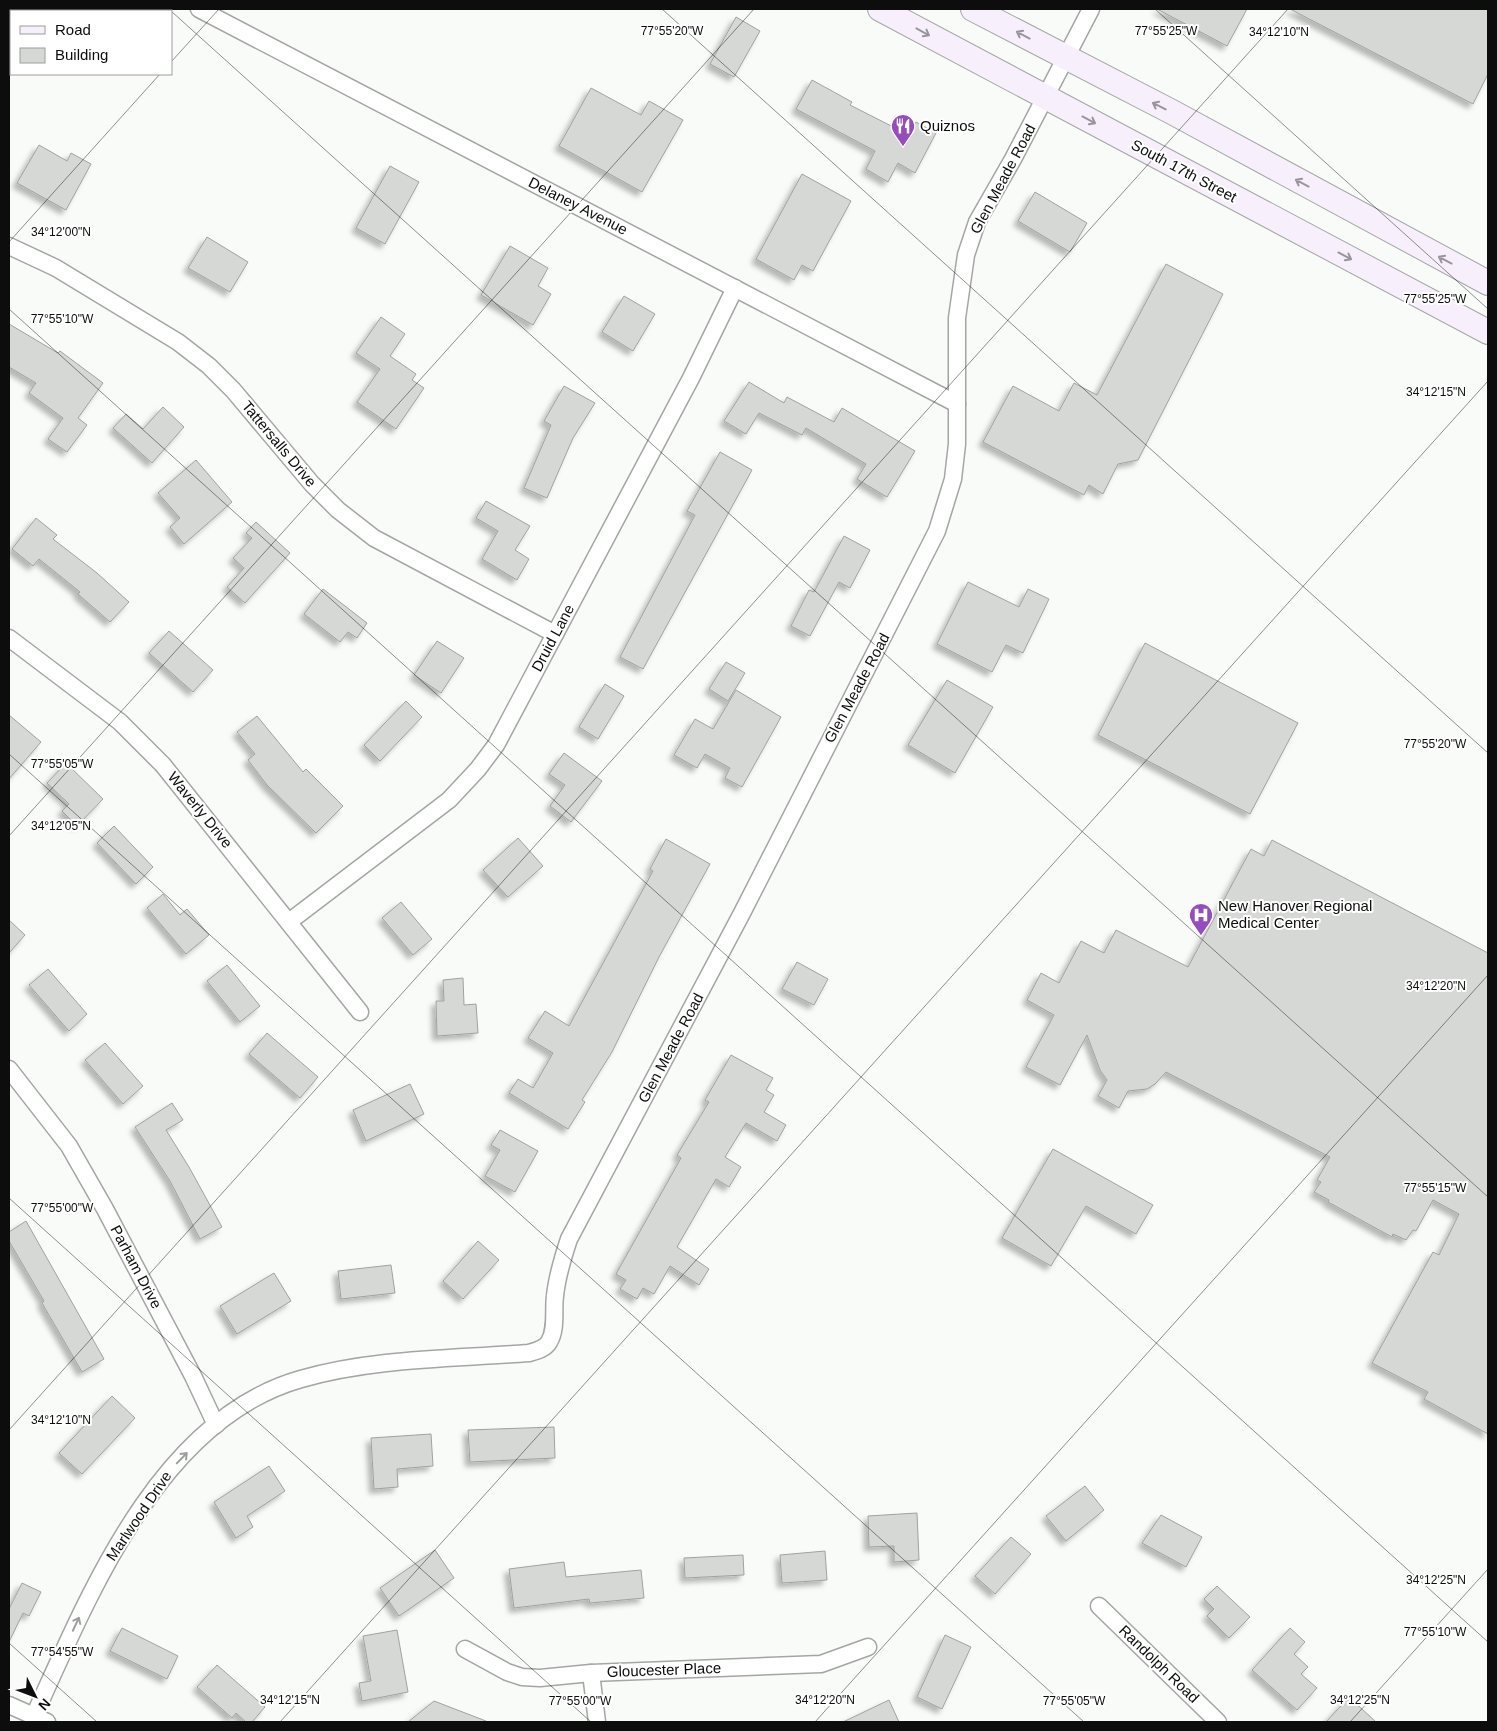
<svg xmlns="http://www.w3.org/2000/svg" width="1497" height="1731" font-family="Helvetica,sans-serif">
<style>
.building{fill:#d6d8d5;stroke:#a0a29f;filter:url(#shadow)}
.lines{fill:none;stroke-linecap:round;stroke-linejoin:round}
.minor-casing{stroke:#a4a6a3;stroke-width:19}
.secondary-casing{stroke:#a4a6a3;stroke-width:26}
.minor{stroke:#fff;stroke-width:16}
.secondary{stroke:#f7effc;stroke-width:24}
.oneway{stroke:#99959c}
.oneway2{stroke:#9e9e9e}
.ticks{fill:none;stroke:#0c0d0c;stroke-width:1;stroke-opacity:0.45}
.labels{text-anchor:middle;stroke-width:4;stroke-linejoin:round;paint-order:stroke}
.poi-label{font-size:15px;fill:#0c0d0c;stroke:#fff;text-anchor:start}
.street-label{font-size:15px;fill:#0c0d0c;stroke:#fff}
.ticks-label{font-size:12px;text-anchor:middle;fill:#0c0d0c;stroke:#fff;stroke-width:4;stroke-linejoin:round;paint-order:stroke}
</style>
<defs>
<filter id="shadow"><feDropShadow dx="-4.5" dy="4.5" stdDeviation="2.5" flood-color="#0004"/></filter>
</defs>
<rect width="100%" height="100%" fill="#f8fbf7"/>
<g class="building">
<polygon points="1157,9 1247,9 1227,46"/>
<polygon points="1290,9 1488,9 1488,74 1473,104"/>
<polygon points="736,17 760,31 734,77 710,64"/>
<polygon points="812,80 852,102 850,105 909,135 916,122 936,133 915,173 898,163 888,182 866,169 875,151 796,109"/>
<polygon points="591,88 641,115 649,101 683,120 642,192 559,146"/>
<polygon points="39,145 67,161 71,153 91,164 66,210 17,183"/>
<polygon points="390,166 419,182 385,244 356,228"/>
<polygon points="802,174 851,201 813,271 802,265 794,280 756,259"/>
<polygon points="1035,192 1087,223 1070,252 1018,221"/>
<polygon points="207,237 248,262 230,292 188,268"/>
<polygon points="510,246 548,268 538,286 551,294 533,325 481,295"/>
<polygon points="1166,264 1223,294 1138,460 1118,464 1103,494 1089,485 1084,495 983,442 1013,386 1059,411 1074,383 1097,395"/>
<polygon points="624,296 655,314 633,351 602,332"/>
<polygon points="381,317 405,334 390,356 416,374 412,380 424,388 396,429 357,402 380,369 356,353"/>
<polygon points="9,324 58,353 60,351 103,383 78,418 87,425 67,452 48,439 63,418 29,393 36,383 9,367"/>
<polygon points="749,382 784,403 787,397 834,422 842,408 915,451 887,497 857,479 866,464 806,428 802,435 759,413 746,434 724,421"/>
<polygon points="564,386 595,403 573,438 547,498 524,488 551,425 544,421"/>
<polygon points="163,407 184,427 152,463 113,428 126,414 143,429"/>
<polygon points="720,452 752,470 643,669 620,657 695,515 687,511"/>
<polygon points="196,460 232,502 184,544 170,527 180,518 158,493"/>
<polygon points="486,501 530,526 515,550 529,559 517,580 482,559 498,531 476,518"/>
<polygon points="36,518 57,535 53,539 97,573 129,602 110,622 78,594 80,592 39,559 33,566 12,549"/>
<polygon points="256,522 290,553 245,603 227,587 244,568 233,558 252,538 246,533"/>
<polygon points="844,536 870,550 850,588 839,582 810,636 791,626 809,590 814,592"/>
<polygon points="968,582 1019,607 1028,589 1049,599 1023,653 1006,645 992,672 937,644"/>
<polygon points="323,589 367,623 357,638 348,632 340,642 304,614"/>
<polygon points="169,631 213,670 193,692 149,653"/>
<polygon points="437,641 464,658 441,693 414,675"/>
<polygon points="1145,643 1298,723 1250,814 1098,735"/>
<polygon points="726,662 745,673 728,701 709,689"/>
<polygon points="947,680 993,707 955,773 908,745"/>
<polygon points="605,684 624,696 598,739 579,727"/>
<polygon points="736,690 781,717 742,787 725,778 730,768 705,754 697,768 674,755 695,719 713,729"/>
<polygon points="406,701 422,717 380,761 364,745"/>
<polygon points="9,715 41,742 9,779"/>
<polygon points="257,716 303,772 306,769 343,806 316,833 267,785 248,760 255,754 237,732"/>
<polygon points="564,753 602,781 571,822 550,806 565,785 549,774"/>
<polygon points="66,763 103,799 77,826 62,811 69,804 47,783"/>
<polygon points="114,826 153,867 136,884 97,843"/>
<polygon points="518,838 543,866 508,897 483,870"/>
<polygon points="666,839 710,864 659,957 612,1052 582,1100 585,1102 568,1129 509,1093 518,1079 533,1088 553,1053 528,1038 545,1011 569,1026 653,871 650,869"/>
<polygon points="1272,840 1488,953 1488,1434 1424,1399 1428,1392 1372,1363 1433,1252 1439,1255 1459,1214 1433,1200 1416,1231 1413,1230 1406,1240 1393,1234 1392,1237 1328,1202 1329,1200 1314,1192 1321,1182 1317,1180 1330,1157 1166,1072 1155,1084 1147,1089 1128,1091 1119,1108 1098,1096 1107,1080 1100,1070 1087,1035 1060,1085 1026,1067 1054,1015 1027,1000 1041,973 1059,983 1081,941 1104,953 1116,930 1188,967 1251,849 1264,856"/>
<polygon points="163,894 180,915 187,909 209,935 186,954 147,908"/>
<polygon points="401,902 432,939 413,955 382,918"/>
<polygon points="9,920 25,935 9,953"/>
<polygon points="797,962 828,979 814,1005 782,989"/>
<polygon points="227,965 260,1006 240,1022 207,981"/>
<polygon points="48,969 87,1014 69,1031 29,985"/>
<polygon points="463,978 464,1005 476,1004 478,1033 437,1036 436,1001 444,1001 443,980"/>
<polygon points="267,1033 318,1077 300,1098 249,1054"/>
<polygon points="105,1043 143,1086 123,1104 85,1060"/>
<polygon points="731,1055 773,1078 766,1090 774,1095 764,1112 786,1125 777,1141 746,1123 725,1157 741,1167 729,1187 716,1179 677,1247 709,1269 699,1285 670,1266 654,1294 643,1288 637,1299 620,1289 626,1280 616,1274 681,1158 677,1155 709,1102 705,1100"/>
<polygon points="410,1084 424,1114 366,1141 353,1110"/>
<polygon points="172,1103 183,1120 166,1130 189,1167 222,1227 200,1239 170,1181 135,1127"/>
<polygon points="500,1130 538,1151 515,1192 485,1176 500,1150 491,1145"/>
<polygon points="1053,1149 1153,1205 1136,1234 1086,1206 1051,1266 1002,1238"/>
<polygon points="26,1221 104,1359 82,1372 42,1303 44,1301 9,1241 9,1232"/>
<polygon points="478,1241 499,1260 463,1299 443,1281"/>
<polygon points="391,1265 395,1293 341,1299 338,1271"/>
<polygon points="274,1273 291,1301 237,1334 220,1306"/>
<polygon points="112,1396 135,1418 82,1474 59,1453"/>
<polygon points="554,1427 555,1458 470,1462 468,1430"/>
<polygon points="431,1434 433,1466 397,1469 398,1487 374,1489 371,1438"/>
<polygon points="269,1466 285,1491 247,1516 253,1527 236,1538 214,1502"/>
<polygon points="1085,1486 1104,1510 1066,1541 1046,1516"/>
<polygon points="917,1513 919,1560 894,1562 894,1546 869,1547 868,1516"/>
<polygon points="1161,1515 1202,1537 1186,1567 1142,1543"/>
<polygon points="1011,1537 1031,1554 995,1594 975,1576"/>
<polygon points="435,1550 454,1578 399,1616 380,1588"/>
<polygon points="825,1551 827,1580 782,1583 780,1555"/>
<polygon points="743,1555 744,1575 685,1578 684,1558"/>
<polygon points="564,1562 566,1577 641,1570 644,1598 590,1603 589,1599 514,1608 509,1569"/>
<polygon points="22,1583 41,1592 29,1616 23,1613 9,1642 9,1609"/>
<polygon points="1217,1586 1250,1617 1229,1638 1207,1616 1214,1609 1204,1599"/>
<polygon points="122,1628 178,1656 167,1679 110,1651"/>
<polygon points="1290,1628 1305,1642 1294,1654 1308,1667 1301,1674 1317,1688 1297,1710 1252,1670"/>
<polygon points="397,1630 408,1692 362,1701 359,1683 371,1681 363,1636"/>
<polygon points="945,1635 971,1647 942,1709 917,1697"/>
<polygon points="217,1665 265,1707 252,1722 246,1722 236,1713 232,1718 197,1687"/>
<polygon points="1349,1697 1376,1722 1326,1722"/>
<polygon points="889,1700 899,1722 843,1722"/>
<polygon points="434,1701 486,1721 485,1722 408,1722"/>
</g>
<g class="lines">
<g class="minor-casing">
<g id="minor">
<polyline points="199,9 957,404"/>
<polyline points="9,246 56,268 178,342 209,366 233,390 312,484 338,510 374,538 555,634"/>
<polyline points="9,638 120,722 163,765 360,1012"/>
<polyline points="290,921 449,800 478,769 496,745 691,378 735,288"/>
<polyline points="9,1069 69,1146 105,1209 193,1376 216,1425"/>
<polyline points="1099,1606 1218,1722"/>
<polyline points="465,1649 507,1672 522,1677 540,1678 591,1673 821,1664 868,1647"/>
<polyline points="591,1673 597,1722"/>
<polyline points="9,1705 47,1722"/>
<path d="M34 1716C89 1595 159 1419 301 1379 374 1358 453 1359 529 1353 536 1351 545 1349 549 1342 557 1329 553 1310 555 1296 557 1276 563 1257 569 1239L742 913 937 531 953 479 957 444V318L966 255 977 222 1013 159 1091 9"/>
</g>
</g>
<g class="secondary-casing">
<g id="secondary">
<polyline points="880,9 1488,332"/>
<polyline points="973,9 1172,112 1488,283"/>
</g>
</g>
<use href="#minor" class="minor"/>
<use href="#secondary" class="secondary"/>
</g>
<defs><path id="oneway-shaft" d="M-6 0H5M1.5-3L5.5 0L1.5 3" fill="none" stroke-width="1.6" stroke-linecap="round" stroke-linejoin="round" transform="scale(1.25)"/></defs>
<g class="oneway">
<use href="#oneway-shaft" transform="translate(923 32) rotate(29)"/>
<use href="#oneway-shaft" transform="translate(1023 35) rotate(-152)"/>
<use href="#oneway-shaft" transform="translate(1159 106) rotate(-153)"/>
<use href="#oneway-shaft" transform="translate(1089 120) rotate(28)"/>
<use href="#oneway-shaft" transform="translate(1302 183) rotate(-152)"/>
<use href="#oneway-shaft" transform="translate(1345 256) rotate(28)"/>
<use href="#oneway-shaft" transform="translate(1445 260) rotate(-152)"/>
</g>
<g class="oneway2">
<use href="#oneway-shaft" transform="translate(182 1458) rotate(-46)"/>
<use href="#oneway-shaft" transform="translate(76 1624) rotate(-65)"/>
</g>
<path class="ticks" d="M168 9 171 11M662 9 1488 753M1155 9 1488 309M171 11 1488 1197M171 62 219 9M9 242 160 74M9 309 1488 1642M9 754 1084 1722M9 836 754 9M9 1198 591 1722M9 1430 1288 9M9 1643 97 1722M280 1722 1488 381M815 1722 1488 975M1350 1722 1488 1569"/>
<defs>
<g id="restaurant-pin" transform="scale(1.25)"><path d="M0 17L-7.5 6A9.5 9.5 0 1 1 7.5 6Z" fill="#944cbf" stroke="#fff"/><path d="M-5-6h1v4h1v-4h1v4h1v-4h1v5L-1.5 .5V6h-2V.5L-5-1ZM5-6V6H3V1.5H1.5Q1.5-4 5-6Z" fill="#fff"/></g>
<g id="hospital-pin" transform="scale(1.25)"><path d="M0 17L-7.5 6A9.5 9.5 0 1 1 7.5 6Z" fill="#944cbf" stroke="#fff"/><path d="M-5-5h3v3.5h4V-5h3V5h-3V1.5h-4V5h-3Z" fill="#fff"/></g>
</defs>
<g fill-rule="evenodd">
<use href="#restaurant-pin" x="903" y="126"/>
<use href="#hospital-pin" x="1201" y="915"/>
</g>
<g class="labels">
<g class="poi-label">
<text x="920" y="131">Quiznos</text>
<text x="1218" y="911">New Hanover Regional<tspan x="1218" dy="17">Medical Center</tspan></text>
</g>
<g class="street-label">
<text transform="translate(1184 171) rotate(28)" y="5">South 17th Street</text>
<text transform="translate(1003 179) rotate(-62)" y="5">Glen Meade Road</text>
<text transform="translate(578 206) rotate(27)" y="5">Delaney Avenue</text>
<text transform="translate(279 444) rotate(50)" y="5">Tattersalls Drive</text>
<text transform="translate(553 638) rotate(-62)" y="5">Druid Lane</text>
<text transform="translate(857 688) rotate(-62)" y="5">Glen Meade Road</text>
<text transform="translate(200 810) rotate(51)" y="5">Waverly Drive</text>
<text transform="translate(671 1048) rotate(-62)" y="5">Glen Meade Road</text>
<text transform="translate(136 1267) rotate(62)" y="5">Parham Drive</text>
<text transform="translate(139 1516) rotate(-56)" y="5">Marlwood Drive</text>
<text transform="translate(1159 1664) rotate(44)" y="5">Randolph Road</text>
<text transform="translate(664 1670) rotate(-2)" y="5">Gloucester Place</text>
</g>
</g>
<g class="ticks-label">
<text x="672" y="35">77°55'20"W</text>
<text x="1166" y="35">77°55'25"W</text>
<text x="1279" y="36">34°12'10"N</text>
<text x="61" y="236">34°12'00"N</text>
<text x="1435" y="303">77°55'25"W</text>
<text x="62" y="323">77°55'10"W</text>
<text x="1436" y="396">34°12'15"N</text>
<text x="1435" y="748">77°55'20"W</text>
<text x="62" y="768">77°55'05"W</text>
<text x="61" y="830">34°12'05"N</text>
<text x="1436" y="990">34°12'20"N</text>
<text x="1435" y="1192">77°55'15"W</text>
<text x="62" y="1212">77°55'00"W</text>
<text x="61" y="1424">34°12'10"N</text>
<text x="1436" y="1584">34°12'25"N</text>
<text x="1435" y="1636">77°55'10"W</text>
<text x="62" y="1656">77°54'55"W</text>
<text x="290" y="1704">34°12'15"N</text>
<text x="825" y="1704">34°12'20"N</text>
<text x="1360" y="1704">34°12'25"N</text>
<text x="580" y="1705">77°55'00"W</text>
<text x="1074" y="1705">77°55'05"W</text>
</g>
<rect width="1497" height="1731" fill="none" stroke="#0c0d0c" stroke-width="20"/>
<rect x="10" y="10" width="162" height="65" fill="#ffffff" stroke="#9e9e9e"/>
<rect x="20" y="26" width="25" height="8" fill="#f7effc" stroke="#9e9e9e"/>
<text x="55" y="35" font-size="15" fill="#0c0d0c">Road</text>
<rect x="20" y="48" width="25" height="15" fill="#d6d8d5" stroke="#9e9e9e"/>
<text x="55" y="60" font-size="15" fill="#0c0d0c">Building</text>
<g transform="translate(35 1696) rotate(132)" stroke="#ffffff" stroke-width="4" paint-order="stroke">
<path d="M0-4L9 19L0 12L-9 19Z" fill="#0c0d0c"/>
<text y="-8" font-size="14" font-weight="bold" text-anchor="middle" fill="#0c0d0c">N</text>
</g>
</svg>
